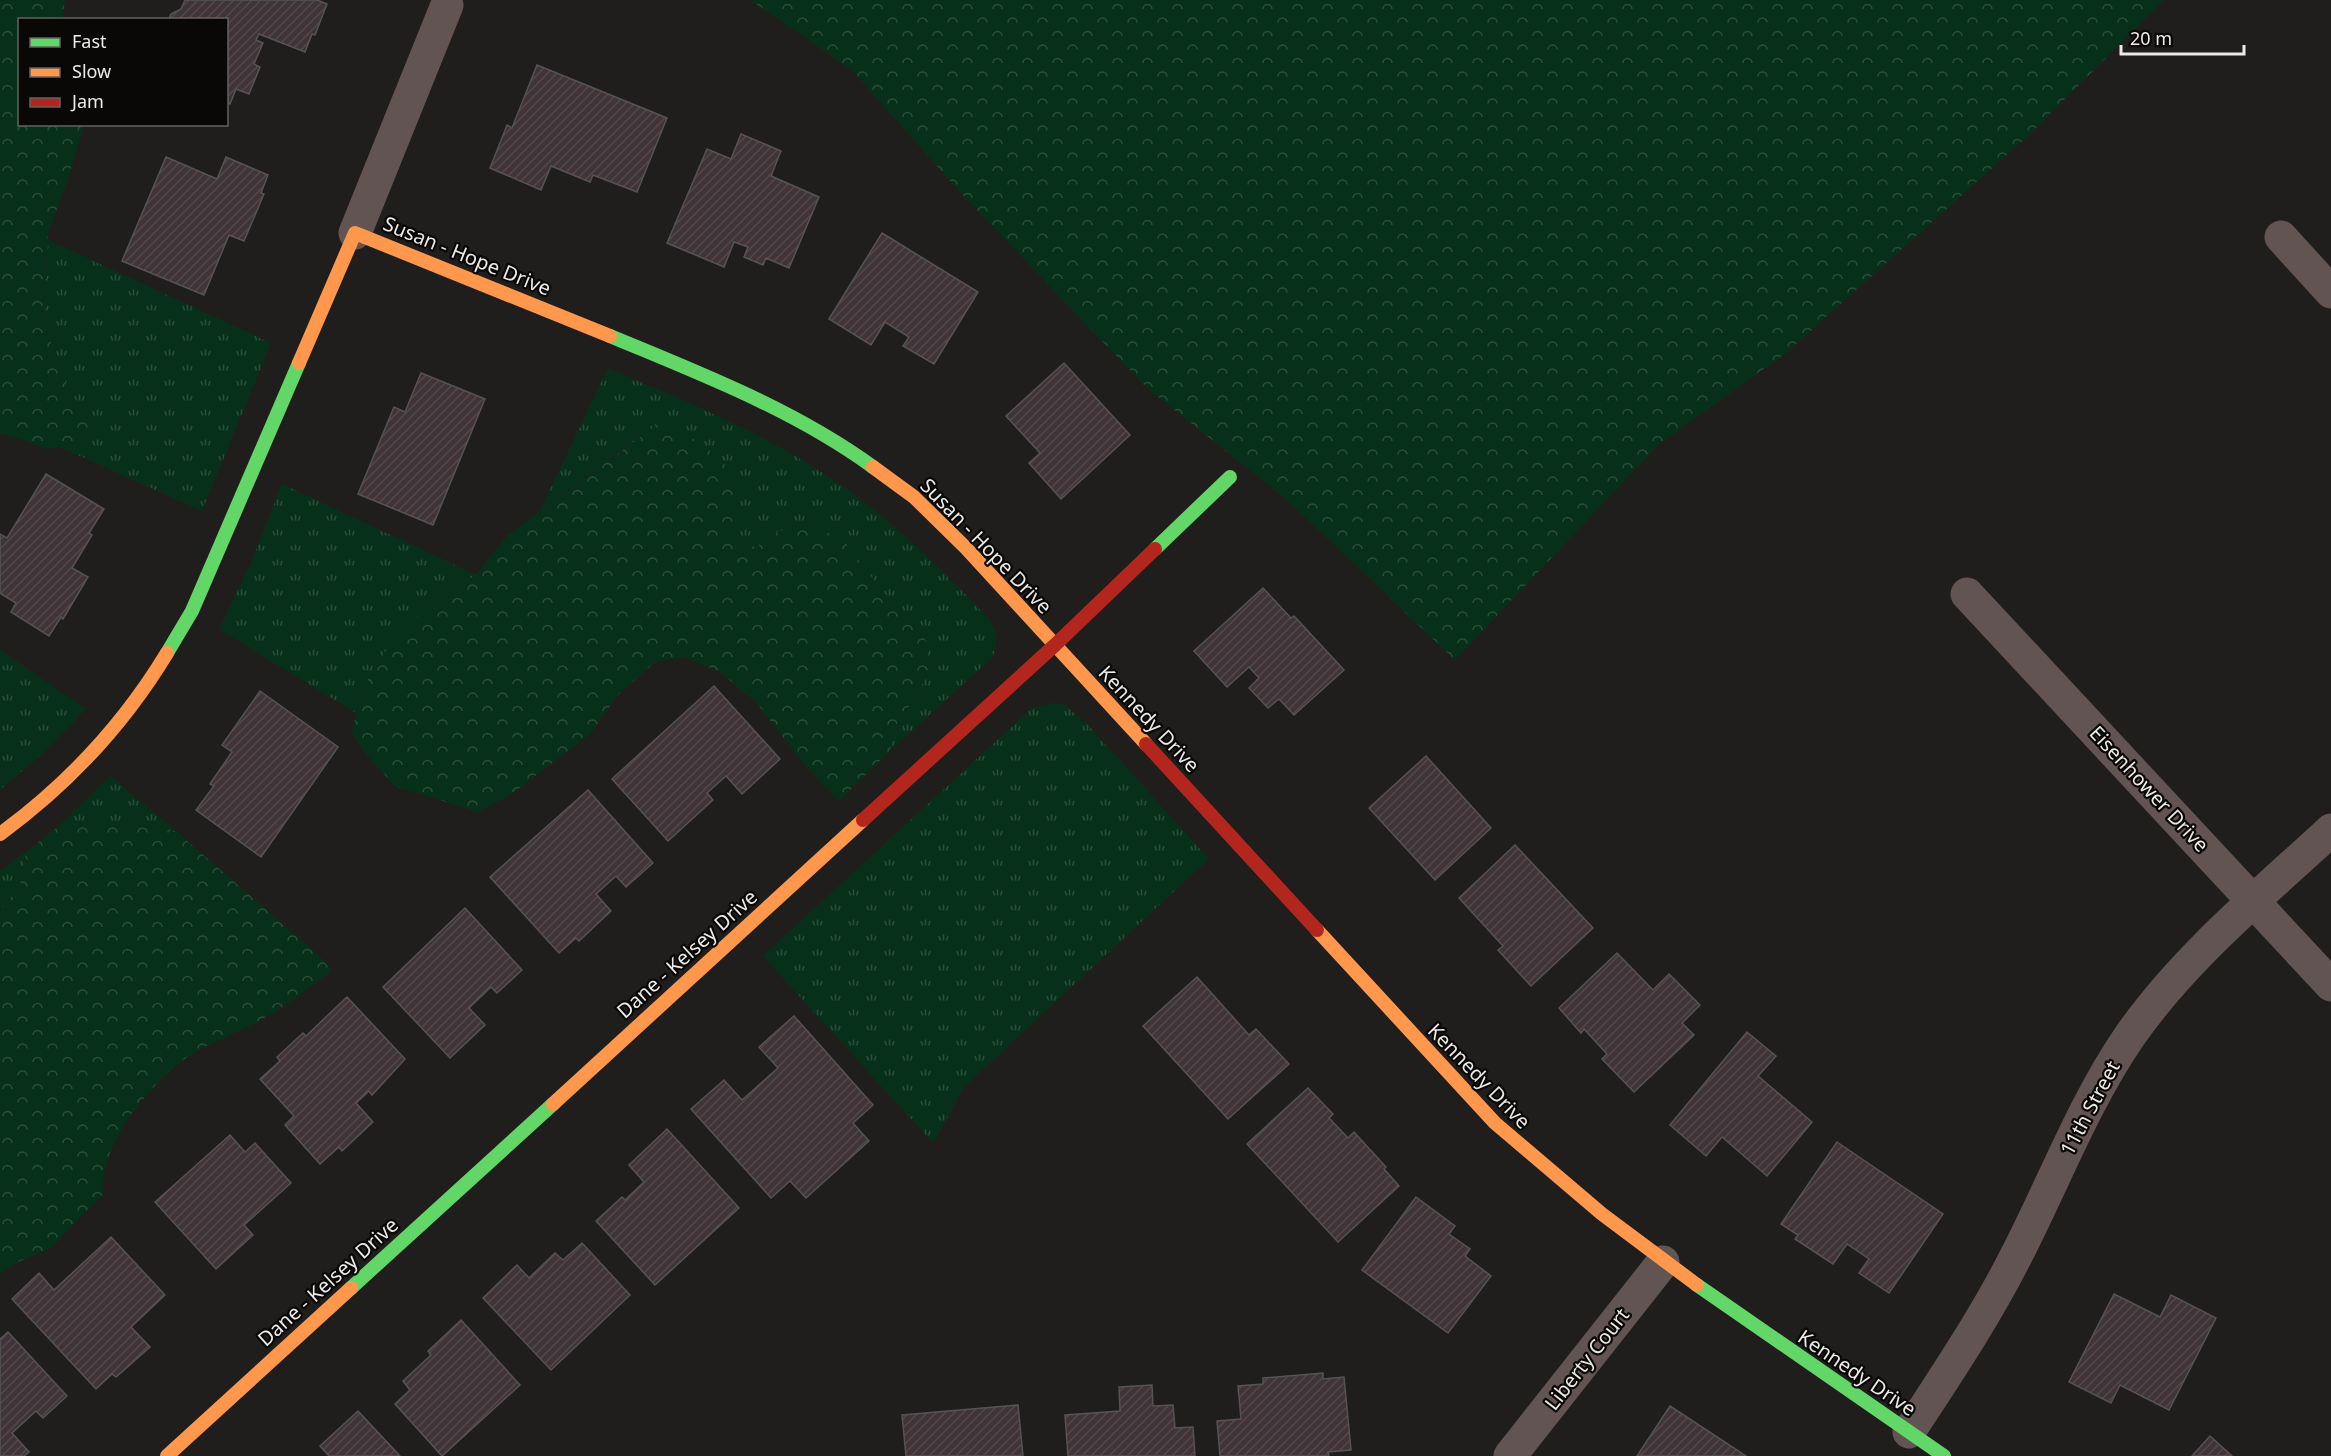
<svg xmlns="http://www.w3.org/2000/svg" width="2331" height="1456" font-family="'Noto Sans',sans-serif">
<style>
.grass{fill:url(#grass-tufts)}
.forest{fill:url(#forest-crowns)}
.building{fill:url(#building-hatch);stroke:#555353;stroke-width:1.5}
.lines{fill:none;stroke-linecap:round;stroke-linejoin:round}
.street{stroke:#615452;stroke-width:33}
.fast{stroke:#63d668;stroke-width:14}
.slow{stroke:#ff974d;stroke-width:14}
.jam{stroke:#b3261e;stroke-width:14}
.labels{text-anchor:middle;stroke-width:4.5;stroke-linejoin:round;paint-order:stroke}
.street-label{font-size:20px;fill:#eceae8;stroke:#0a0807}
</style>
<defs>
<pattern id="grass-tufts" width="24" height="20" patternUnits="userSpaceOnUse" patternTransform="scale(1.5)"><rect width="24" height="20" fill="#07301a"/><path d="M3 7l-1-3M5 7V3M7 7l1-3M15 17l-1-3M17 17v-4M19 17l1-3" fill="none" stroke="#2b4e3b"/></pattern>
<pattern id="forest-crowns" width="20" height="18" patternUnits="userSpaceOnUse" patternTransform="scale(1.5)"><rect width="20" height="18" fill="#07301a"/><path d="M2 6a3 3 0 1 1 6 0M12 15a3 3 0 1 1 6 0" fill="none" stroke="#2b4e3b"/></pattern>
<pattern id="building-hatch" width="6" height="6" patternUnits="userSpaceOnUse" patternTransform="scale(1.5)"><rect width="6" height="6" fill="#403439"/><path d="M-1 1l2-2M0 6l6-6M5 7l2-2" fill="none" stroke="#52484c"/></pattern>
</defs>
<rect width="100%" height="100%" fill="#201e1c"/>
<g class="grass">
<polygon points="48,240 271,343 202,511 60,447 75,445 90,434 89,417 72,395 58,369 44,313"/>
<path d="M608 368C684 401 763 432 832 479 891 519 940 567 989 619 997 632 998 642 993 657L890 751 896 725 914 699 930 670 926 641 915 624 883 592 844 542 810 523 777 532 756 547 737 542 732 520 738 494 632 442 540 511Z"/>
<polygon points="282,484 476,575 425,608 362,689 356,713 219,629 251,563"/>
<polygon points="0,650 86,709 42,754 0,790"/>
<polygon points="1053,703 1065,705 1086,723 1209,859 964,1087 933,1143 763,956 1032,708"/>
<path d="M110 776 115 780 178 833C138 824 99 827 59 826Z"/>
<polygon points="26,852 20,886 3,907 0,908 0,871"/>
</g>
<g class="forest">
<polygon points="0,0 65,0 62,19 20,20 20,124 84,125 67,182 48,233 44,313 58,369 72,395 89,417 90,434 75,445 46,449 27,441 0,433"/>
<polygon points="750,0 2164,0 2029,135 1786,353 1659,444 1455,660 1286,499 1147,388 958,190 852,70"/>
<polygon points="662,421 701,443 727,466 738,494 732,520 737,542 756,547 777,532 809,523 844,541 883,592 915,624 926,641 930,670 914,699 896,725 890,751 839,801 809,770 756,702 720,672 684,657 655,662 617,696 590,734 513,793 478,812 395,786 367,755 352,733 362,689 390,644 425,608 476,575 507,536"/>
<path d="M88 825 154 828 178 833 278 920 321 958 332 971C309 987 288 1005 264 1018 240 1032 208 1043 186 1058 148 1086 99 1145 103 1194L52 1247 18 1262 0 1273V908L3 907 20 886 26 852 59 826Z"/>
</g>
<g class="building">
<polygon points="185,0 317,0 327,4 315,35 312,34 305,52 259,34 256,40 263,43 254,64 260,67 249,94 236,89 230,104 226,102 226,20 168,20 171,14 181,9"/>
<polygon points="537,65 667,118 637,192 593,175 590,182 551,166 541,190 490,168 507,125 512,128"/>
<polygon points="741,134 781,151 771,176 819,197 789,268 766,258 763,265 744,257 748,247 734,242 724,267 667,243 707,149 731,159"/>
<polygon points="166,157 217,179 226,157 268,175 261,193 264,194 244,241 229,235 204,295 122,261"/>
<polygon points="882,233 978,292 934,364 903,346 909,337 885,322 871,345 829,319"/>
<polygon points="1064,363 1130,435 1061,499 1029,463 1040,453 1006,416"/>
<polygon points="421,373 485,399 433,525 358,494 394,407 405,412"/>
<polygon points="46,474 104,509 89,533 92,535 72,568 88,577 63,619 61,617 49,636 11,612 16,603 0,593 0,534 7,538"/>
<polygon points="1263,588 1291,618 1294,616 1344,670 1294,715 1279,699 1268,708 1249,688 1259,678 1249,667 1227,687 1194,651"/>
<polygon points="714,686 780,759 742,794 726,776 707,793 713,800 668,841 612,779"/>
<polygon points="260,691 338,747 261,857 196,810 214,786 210,784 232,752 222,745"/>
<polygon points="1426,756 1491,828 1435,880 1369,808"/>
<polygon points="588,790 653,863 626,887 616,876 596,894 611,911 579,941 576,938 559,953 490,877"/>
<polygon points="1515,845 1593,928 1531,986 1498,950 1503,946 1459,898"/>
<polygon points="465,908 522,970 497,993 491,987 469,1008 485,1025 450,1058 383,987"/>
<polygon points="1617,953 1653,990 1669,974 1700,1005 1682,1023 1694,1035 1634,1092 1602,1059 1607,1054 1584,1029 1581,1033 1559,1008"/>
<polygon points="1197,977 1249,1035 1256,1029 1289,1064 1228,1119 1143,1026"/>
<polygon points="347,997 405,1059 372,1095 369,1091 356,1103 373,1122 342,1151 339,1147 320,1164 285,1125 294,1116 260,1079 280,1061 277,1057 303,1033 306,1036"/>
<polygon points="794,1016 873,1105 853,1123 869,1141 806,1198 790,1181 771,1198 691,1109 724,1080 742,1100 778,1068 759,1047"/>
<polygon points="1747,1032 1776,1056 1758,1076 1812,1122 1767,1176 1722,1137 1706,1156 1670,1125"/>
<polygon points="1308,1088 1333,1114 1329,1118 1348,1138 1354,1132 1386,1167 1384,1169 1399,1186 1338,1242 1247,1144"/>
<polygon points="667,1129 739,1208 655,1285 596,1221 622,1197 625,1200 644,1182 629,1165"/>
<polygon points="230,1135 245,1152 255,1143 291,1183 244,1225 253,1235 216,1269 155,1202"/>
<polygon points="1837,1142 1943,1214 1889,1293 1859,1273 1869,1259 1847,1244 1833,1264 1795,1239 1798,1235 1781,1224"/>
<polygon points="1416,1197 1455,1226 1449,1234 1470,1249 1465,1256 1491,1276 1448,1333 1362,1270"/>
<polygon points="111,1237 165,1295 131,1327 150,1347 116,1377 112,1374 96,1389 12,1299 39,1273 54,1290"/>
<polygon points="582,1243 630,1295 551,1370 483,1298 517,1265 529,1278 555,1253 563,1260"/>
<polygon points="2114,1294 2160,1317 2171,1295 2216,1318 2169,1410 2120,1385 2111,1403 2069,1382"/>
<polygon points="461,1320 520,1385 442,1456 395,1404 410,1390 403,1381 431,1355 428,1351"/>
<polygon points="8,1332 67,1396 43,1418 36,1411 12,1433 29,1452 24,1456 0,1456 0,1339"/>
<polygon points="1323,1373 1323,1379 1344,1377 1351,1450 1328,1452 1329,1456 1220,1456 1217,1421 1241,1419 1238,1386 1263,1384 1263,1378"/>
<polygon points="1152,1385 1153,1406 1173,1405 1175,1428 1193,1427 1195,1456 1068,1456 1065,1415 1120,1411 1119,1387"/>
<polygon points="1018,1405 1023,1456 906,1456 902,1415"/>
<polygon points="1670,1406 1746,1456 1637,1456"/>
<polygon points="358,1411 400,1456 329,1456 320,1446"/>
<polygon points="2210,1436 2232,1456 2192,1456"/>
</g>
<g class="lines">
<g class="street">
<polyline points="355,233 447,5"/>
<polyline points="2281,237 2331,292"/>
<polyline points="1967,594 2331,985"/>
<path d="M1909 1432C1946 1375 1984 1319 2015 1258 2053 1185 2082 1106 2129 1037 2183 959 2262 894 2331 830"/>
<polyline points="1510,1456 1663,1262"/>
</g>
<g class="fast">
<path d="M610 336C701 374 793 409 873 467"/>
<polyline points="1155,549 1230,477"/>
<polyline points="167,653 192,611 299,363"/>
<polyline points="1697,1285 1944,1456"/>
<polyline points="351,1288 553,1104"/>
</g>
<g class="slow">
<polyline points="299,363 355,233 610,336"/>
<polyline points="873,467 914,497 966,548 1146,744"/>
<path d="M0 834C67 785 124 724 167 653"/>
<polyline points="1317,930 1495,1123 1602,1214 1697,1285"/>
<polyline points="553,1104 863,820"/>
<polyline points="167,1456 351,1288"/>
</g>
<g class="jam">
<polyline points="1146,744 1317,930"/>
<polyline points="863,820 1055,645 1155,549"/>
</g>
</g>
<g class="labels">
<g class="street-label">
<text transform="translate(467 256) rotate(22)" y="7">Susan - Hope Drive</text>
<text transform="translate(986 546) rotate(46)" y="7">Susan - Hope Drive</text>
<text transform="translate(1149 719) rotate(47)" y="7">Kennedy Drive</text>
<text transform="translate(2149 789) rotate(47)" y="7">Eisenhower Drive</text>
<text transform="translate(687 954) rotate(-42)" y="7">Dane - Kelsey Drive</text>
<text transform="translate(1479 1076) rotate(46)" y="7">Kennedy Drive</text>
<text transform="translate(2090 1108) rotate(-62)" y="7">11th Street</text>
<text transform="translate(328 1282) rotate(-42)" y="7">Dane - Kelsey Drive</text>
<text transform="translate(1587 1359) rotate(-52)" y="7">Liberty Court</text>
<text transform="translate(1857 1373) rotate(34)" y="7">Kennedy Drive</text>
</g>
</g>
<rect x="18" y="18" width="210" height="108" fill="#0a0807" stroke="#646261" stroke-width="1.5"/>
<rect x="30" y="38" width="30" height="9" fill="#63d668" stroke="#646261" stroke-width="1.5"/>
<text x="72" y="48" font-size="18" fill="#eceae8">Fast</text>
<rect x="30" y="68" width="30" height="9" fill="#ff974d" stroke="#646261" stroke-width="1.5"/>
<text x="72" y="78" font-size="18" fill="#eceae8">Slow</text>
<rect x="30" y="98" width="30" height="9" fill="#b3261e" stroke="#646261" stroke-width="1.5"/>
<text x="72" y="108" font-size="18" fill="#eceae8">Jam</text>
<path d="M2121 45v9h123v-9" fill="none" stroke="#eceae8" stroke-width="3"/>
<text x="2130" y="45" font-size="18" fill="#eceae8" stroke="#0a0807" stroke-width="4.5" paint-order="stroke">20 m</text>
</svg>
